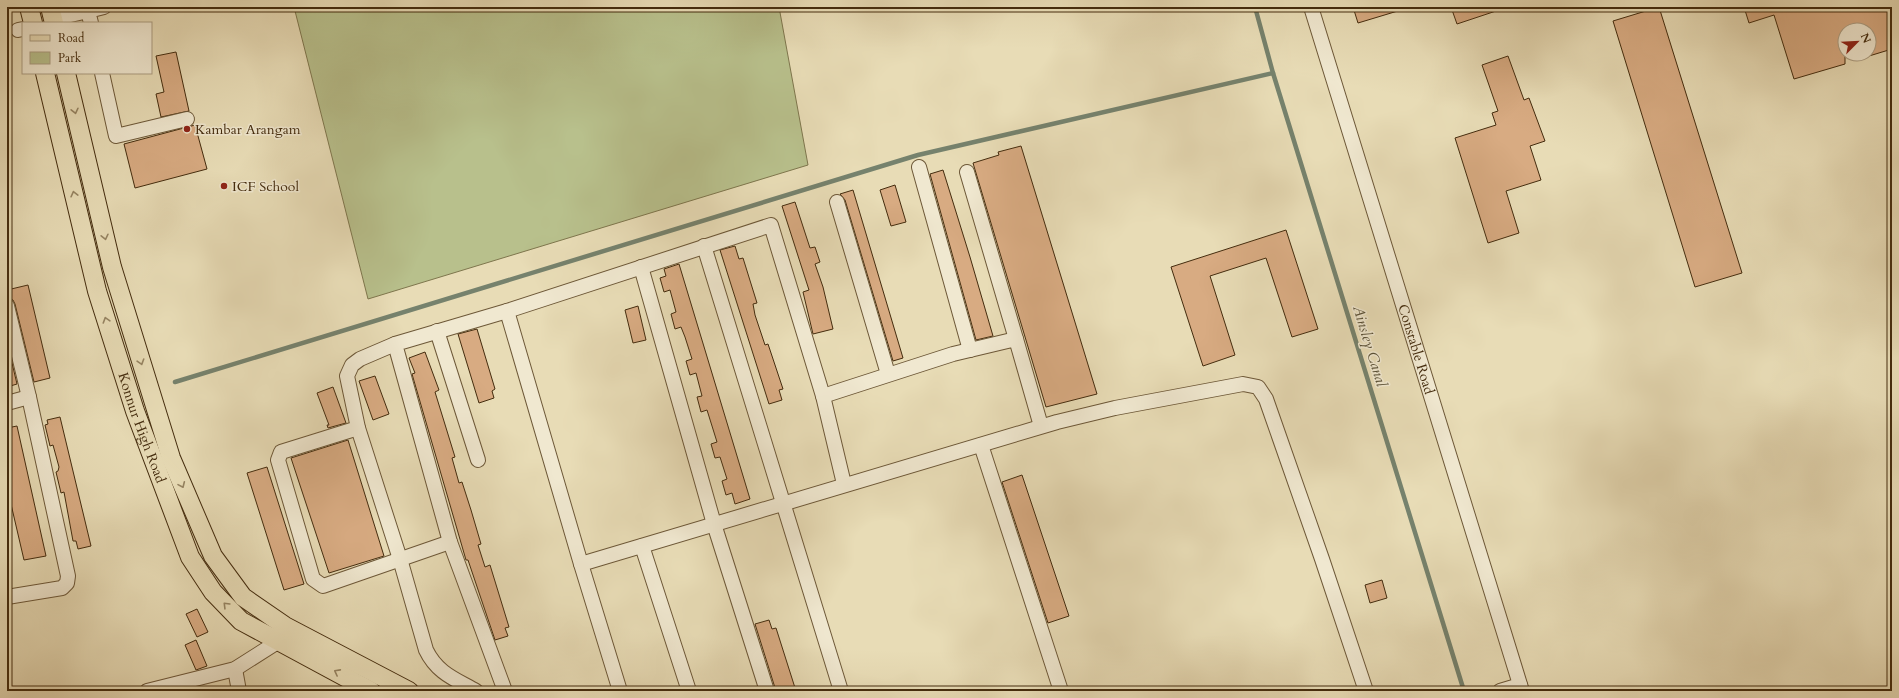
<svg xmlns="http://www.w3.org/2000/svg" width="1899" height="698" font-family="Cardo,serif">
<style>
.green{fill:#b8c08c;stroke:#7e764d}
.lines{fill:none;stroke-linecap:round;stroke-linejoin:round}
.stream{stroke:#76826d;stroke-width:4.5}
.building{fill:#d8ab82;stroke:#442c0e}
.minor-casing{stroke:#6d5838;stroke-width:16}
.major-casing{stroke:#442c0e;stroke-width:20}
.minor{stroke:#f0e8d0;stroke-width:14}
.major{stroke:#e8dcb6;stroke-width:18}
.oneway{stroke:#968462}
.poi-dot{fill:#8f2418;stroke:#f0e8d0;stroke-width:1.5}
.labels{text-anchor:middle;stroke-width:3;stroke-linejoin:round;paint-order:stroke}
.poi-label{font-size:14px;fill:#442c0e;stroke:#f0e8d0;text-anchor:start}
.street-label{font-size:14px;fill:#442c0e;stroke:#f0e8d0}
.water-label{font-size:15px;font-style:italic;fill:#595036;stroke:#f0e8d0}
</style>
<rect width="100%" height="100%" fill="#e8dcb6"/>
<filter id="stains"><feTurbulence type="fractalNoise" baseFrequency=".005" numOctaves="4"/><feColorMatrix values="0 0 0 0 .2 0 0 0 0 .09 0 0 0 0 .02 0 0 0 .5 -.17"/></filter>
<radialGradient id="worn" r=".72"><stop offset=".6" stop-color="#630" stop-opacity="0"/><stop offset="1" stop-color="#630" stop-opacity=".3"/></radialGradient>
<polygon class="green" points="294,7 779,7 808,165 368,299"/>
<g class="lines">
<g class="stream">
<polyline points="1255,7 1273,73 1464,691"/>
<polyline points="175,382 918,155 1273,73"/>
</g>
</g>
<g class="building">
<polygon points="1353,7 1400,7 1401,10 1358,23"/>
<polygon points="1451,7 1501,7 1502,9 1457,24"/>
<polygon points="1659,7 1742,273 1695,287 1613,21"/>
<polygon points="1744,7 1892,7 1892,49 1869,56 1869,30 1845,30 1845,64 1794,79 1774,15 1749,23"/>
<polygon points="176,52 189,111 161,117 156,94 164,92 156,56"/>
<polygon points="1508,56 1524,100 1529,98 1545,141 1530,146 1541,180 1506,191 1519,233 1488,243 1455,138 1496,125 1492,113 1498,111 1482,65"/>
<polygon points="195,125 207,169 135,188 124,144"/>
<polygon points="1021,146 1097,394 1046,407 973,163 999,155 998,152"/>
<polygon points="943,170 970,257 993,336 976,340 930,174"/>
<polygon points="895,185 906,222 891,226 880,190"/>
<polygon points="853,190 903,358 893,361 845,200 840,194"/>
<polygon points="795,202 810,248 815,247 820,262 815,264 823,287 833,329 813,334 803,292 809,290 782,206"/>
<polygon points="1286,230 1318,329 1292,337 1266,258 1210,276 1235,355 1203,366 1171,267"/>
<polygon points="735,246 739,259 743,258 757,303 753,304 755,315 765,345 768,344 783,389 779,390 782,400 769,404 720,250"/>
<polygon points="679,264 750,499 735,504 732,493 726,495 722,481 727,479 720,457 715,458 711,444 717,442 707,410 701,412 697,397 702,396 696,373 690,375 686,361 692,359 685,337 681,327 675,329 671,314 676,312 670,290 664,292 660,278 666,276 664,269"/>
<polygon points="28,285 50,378 34,382 15,304 13,300 7,298 7,290"/>
<polygon points="638,306 646,340 633,343 625,310"/>
<polygon points="477,329 495,389 492,391 494,398 479,403 458,334"/>
<polygon points="7,342 17,384 7,387"/>
<polygon points="425,352 439,390 435,392 455,457 452,458 459,483 462,482 471,510 481,544 478,545 485,567 490,565 509,627 505,628 508,636 495,640 468,560 466,560 412,374 415,373 409,358"/>
<polygon points="375,376 389,414 373,420 359,381"/>
<polygon points="333,387 346,423 328,428 327,425 329,425 317,393"/>
<polygon points="60,417 91,546 78,549 76,541 73,541 64,492 61,493 56,472 58,471 59,467 53,445 50,446 45,425 48,424 47,420"/>
<polygon points="17,426 46,556 24,560 7,487 7,428"/>
<polygon points="348,440 384,556 329,573 291,458"/>
<polygon points="267,467 304,584 284,590 247,473"/>
<polygon points="1022,475 1069,616 1048,623 1002,482"/>
<polygon points="1382,580 1387,598 1370,603 1365,585"/>
<polygon points="197,609 208,632 197,637 186,614"/>
<polygon points="769,620 772,629 776,628 796,691 776,691 755,624"/>
<polygon points="196,640 207,666 196,670 185,645"/>
</g>
<g class="lines">
<g class="minor-casing">
<g id="minor">
<path id="s1" d="M1311 7 1522 691"/>
<polyline points="53,19 88,11"/>
<polyline points="91,23 88,11 104,7"/>
<polyline points="18,30 23,29"/>
<polyline points="102,73 116,136 187,119"/>
<polyline points="919,167 970,350"/>
<polyline points="967,172 1016,339"/>
<polyline points="837,202 888,374"/>
<polyline points="704,246 841,691"/>
<polyline points="641,267 714,524 767,691"/>
<polyline points="7,306 29,397 68,576 67,583 62,588 7,597"/>
<polyline points="507,311 771,225 823,396 844,484"/>
<polyline points="437,331 478,460"/>
<path d="M395 344 360 359 352 365 347 376 358 428 400 559 426 650C437 673 455 679 476 691"/>
<polyline points="823,396 953,354 1016,339 1041,426"/>
<polyline points="7,403 29,397"/>
<polyline points="358,428 281,452 278,460 313,579 323,586 450,542"/>
<polyline points="981,445 1061,691"/>
<polyline points="642,546 689,691"/>
<polyline points="581,564 1057,422 1115,408 1243,384 1258,387 1266,399 1322,559 1366,691"/>
<polyline points="235,669 239,691"/>
<polyline points="147,691 235,669 279,641"/>
<polyline points="505,691 450,542 395,344 507,311 581,564 620,691"/>
<polyline points="1500,691 1520,685"/>
</g>
</g>
<g class="major-casing">
<g id="major">
<polyline points="29,7 33,23"/>
<polyline points="50,7 54,23"/>
<path id="s2" d="M45 73 97 291 135 411 190 557 213 592 241 621 371 691"/>
<polyline points="66,73 112,267 171,458 213,556 243,597 285,626 409,691"/>
</g>
</g>
<use href="#minor" class="minor"/>
<use href="#major" class="major"/>
</g>
<defs><path id="oneway-chevron" d="M-2-3.5L2.5 0L-2 3.5" fill="none" stroke-width="1.6" stroke-linecap="round" stroke-linejoin="round"/></defs>
<g class="oneway">
<use href="#oneway-chevron" transform="translate(75 111) rotate(77)"/>
<use href="#oneway-chevron" transform="translate(74 194) rotate(-104)"/>
<use href="#oneway-chevron" transform="translate(105 237) rotate(77)"/>
<use href="#oneway-chevron" transform="translate(106 320) rotate(-107)"/>
<use href="#oneway-chevron" transform="translate(141 362) rotate(73)"/>
<use href="#oneway-chevron" transform="translate(182 485) rotate(66)"/>
<use href="#oneway-chevron" transform="translate(226 605) rotate(-135)"/>
<use href="#oneway-chevron" transform="translate(337 672) rotate(-152)"/>
</g>
<g class="poi-dot">
<circle cx="187" cy="129" r="4"/>
<circle cx="224" cy="186" r="4"/>
</g>
<g class="labels">
<g class="poi-label">
<text x="195" y="134">Kambar Arangam</text>
<text x="232" y="191">ICF School</text>
</g>
<g class="street-label">
<text dy="5" stroke="none"><textPath href="#s1" startOffset="358">Constable Road</textPath></text>
<text dy="5" stroke="none"><textPath href="#s2" startOffset="368">Konnur High Road</textPath></text>
</g>
<g class="water-label">
<text transform="translate(1370 346) rotate(73)" y="5">Ainsley Canal</text>
</g>
</g>
<rect width="1899" height="698" fill="none" stroke="#e8dcb6" stroke-width="24"/>
<rect x="8" y="8" width="1883" height="682" fill="none" stroke="#442c0e" stroke-width="2"/>
<rect x="12" y="12" width="1875" height="674" fill="none" stroke="#442c0e"/>
<rect x="22" y="22" width="130" height="52" fill="#f0e8d0" stroke="#ab9d82"/>
<rect x="30" y="35" width="20" height="6" fill="#e8dcb6" stroke="#ab9d82"/>
<text x="58" y="42" font-size="12" fill="#442c0e">Road</text>
<rect x="30" y="52" width="20" height="12" fill="#b8c08c" stroke="#ab9d82"/>
<text x="58" y="62" font-size="12" fill="#442c0e">Park</text>
<g transform="translate(1857 42) rotate(66)"><circle r="19" fill="#f0e8d0" stroke="#ab9d82"/>
<path d="M0-3L7 15L0 10L-7 15Z" fill="#8f2418"/>
<text y="-6" font-size="11" font-weight="bold" text-anchor="middle" fill="#442c0e">N</text>
</g>
<rect width="100%" height="100%" filter="url(#stains)"/>
<rect width="100%" height="100%" fill="url(#worn)"/>
</svg>
